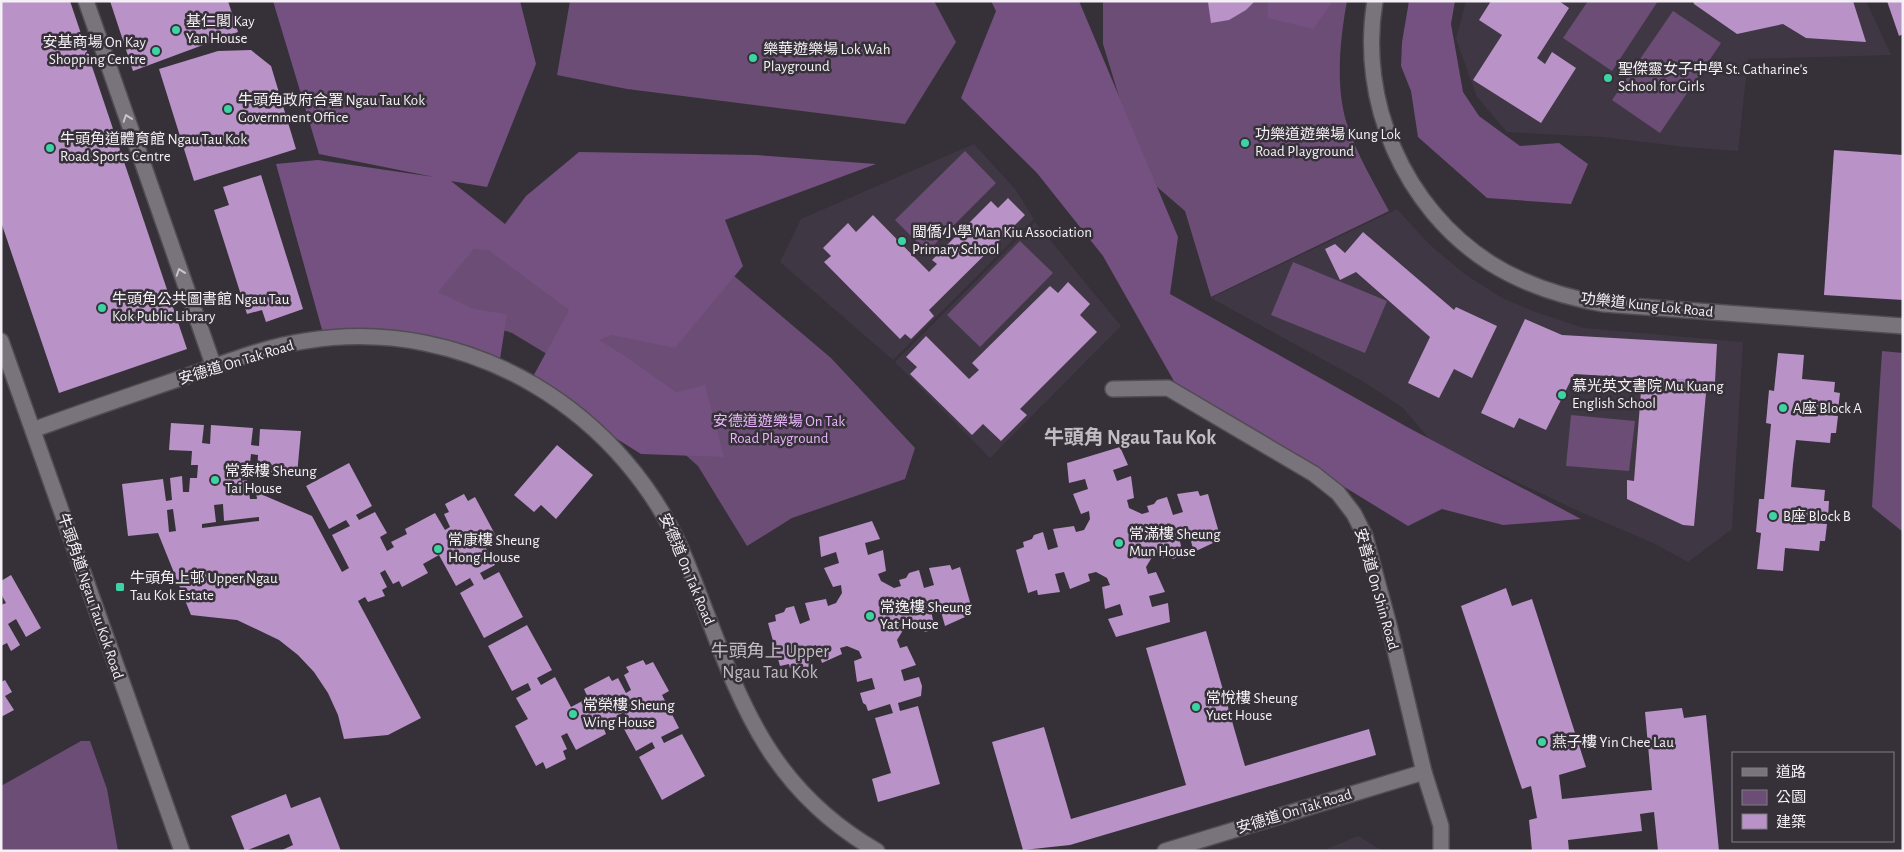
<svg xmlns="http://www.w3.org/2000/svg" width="1904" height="852" font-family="'Alegreya Sans','Noto Sans TC',sans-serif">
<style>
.built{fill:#403744}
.green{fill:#6b4d76}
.forest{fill:#745180}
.building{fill:#b992c7;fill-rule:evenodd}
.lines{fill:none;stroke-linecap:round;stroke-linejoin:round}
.minor-casing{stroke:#514c52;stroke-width:18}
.tertiary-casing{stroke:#514c52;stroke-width:18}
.secondary-casing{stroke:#514c52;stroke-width:18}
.minor{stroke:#79737c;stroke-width:15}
.tertiary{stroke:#79737c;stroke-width:15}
.secondary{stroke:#79737c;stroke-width:15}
.oneway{stroke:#c9c4cb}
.poi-dot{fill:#3cd4a4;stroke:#363038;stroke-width:2}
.labels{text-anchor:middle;stroke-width:5;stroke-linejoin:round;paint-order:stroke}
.poi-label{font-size:15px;fill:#f4f0f5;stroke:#363038;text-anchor:start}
.street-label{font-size:15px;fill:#f4f0f5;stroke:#363038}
.park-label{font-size:15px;fill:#eab4fd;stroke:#363038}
.quarter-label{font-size:18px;fill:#c2bbc4;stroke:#363038}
.district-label{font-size:20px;font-weight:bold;fill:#c2bbc4;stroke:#363038}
</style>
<rect width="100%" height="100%" fill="#363038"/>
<g class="built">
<polygon points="1466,1 1866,1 1891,55 1748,59 1738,151 1686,147 1602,137 1507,132 1477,97 1456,39"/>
<polygon points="974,144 1015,189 1034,219 893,360 780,262 801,219"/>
<polygon points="1397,209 1429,244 1466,275 1504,299 1538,313 1583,328 1743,342 1732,529 1688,562 1653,543 1585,514 1432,442 1403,408 1364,382 1211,298"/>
<polygon points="1035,222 1121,326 990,458 895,362"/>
<polygon points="1358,836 1383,851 1322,851"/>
</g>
<g class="green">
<polygon points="570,1 934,1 956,42 905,124 627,89 557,75"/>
<path d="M1103 1H1347C1340 39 1335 87 1347 124 1357 155 1374 183 1389 211L1211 297 1185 211 1156 186 1130 133 1103 44Z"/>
<polygon points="1588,1 1658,1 1612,71 1563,38"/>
<polygon points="1673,11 1721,43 1660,133 1612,100"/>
<polygon points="965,151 996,183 927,252 895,220"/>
<polygon points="340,176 520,244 733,275 831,358 915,448 905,479 792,518 747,546 698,466 625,401 512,333 433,308"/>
<polygon points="1020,241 1053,273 980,347 947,315"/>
<polygon points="1293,262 1387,301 1365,353 1271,315"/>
<polygon points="1882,351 1903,353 1903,532 1872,507"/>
<polygon points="1571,415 1635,421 1629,471 1566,466"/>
<polygon points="81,741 90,741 107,789 118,851 1,851 1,786"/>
</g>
<g class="forest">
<polygon points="273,1 520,1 536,64 487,187 451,181 505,224 526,196 579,152 756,155 876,164 725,220 743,266 675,348 611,335 599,340 625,356 676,392 705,385 724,457 641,454 529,384 569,310 488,250 474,249 438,292 474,309 507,314 498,372 465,349 324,337 276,164 318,160 434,177 319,154"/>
<polygon points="991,1 1079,1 1178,237 1170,294 1409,428 1581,519 1503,525 1442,509 1408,526 1175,383 1103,256 1037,173 961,98 996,11"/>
<polygon points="1268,1 1333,1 1313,29 1268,18"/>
<polygon points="1409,1 1455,1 1451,24 1463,92 1479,116 1520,146 1559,143 1588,164 1571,204 1487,198 1418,137 1411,91 1401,66 1402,42"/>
</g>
<g class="building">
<polygon points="1,1 70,1 187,349 59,393 1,222"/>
<polygon points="110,1 228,1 238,32 133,71"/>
<polygon points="1255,1 1246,10 1229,20 1211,23 1208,2"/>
<polygon points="1491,1 1559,1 1569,8 1537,58 1545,64 1552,52 1576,68 1541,123 1473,80 1502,35 1479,20"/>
<polygon points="1693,1 1853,1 1866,42 1806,38 1783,24 1737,34 1694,4"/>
<polygon points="1887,1 1903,1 1903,34 1899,36"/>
<polygon points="251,50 271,66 296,149 194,181 159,69 218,51"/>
<polygon points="1834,150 1903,155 1903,300 1824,295"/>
<polygon points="261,175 303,309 266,322 262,310 247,314 214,210 229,205 223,187"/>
<polygon points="1008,198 1025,215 929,310 934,316 911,339 905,334 900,339 824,262 831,256 823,248 848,223 856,232 873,215 929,272 937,264 932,260 991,201 998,208"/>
<polygon points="1363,232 1454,310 1456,307 1497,326 1472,378 1454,369 1439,398 1408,383 1430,337 1356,272 1340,280 1325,249 1335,244 1345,253"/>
<polygon points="1068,282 1090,304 1080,315 1097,332 1020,409 1027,415 1001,441 983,424 972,435 910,374 917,367 906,357 926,336 969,379 979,370 972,363 1050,286 1058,293"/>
<polygon points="1525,319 1562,335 1717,344 1715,382 1670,379 1707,382 1694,526 1683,525 1627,499 1627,480 1634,481 1642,378 1574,374 1546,430 1519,418 1514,428 1481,413"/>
<polygon points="1778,353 1804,355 1802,379 1835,382 1834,392 1840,393 1838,410 1799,406 1798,412 1838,416 1836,433 1831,433 1830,443 1796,440 1793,464 1791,487 1825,490 1824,501 1829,501 1828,518 1788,515 1788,521 1827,524 1825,541 1820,541 1819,551 1785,548 1783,571 1757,569 1761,533 1756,532 1759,499 1764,499 1771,424 1766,423 1769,390 1774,391"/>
<path d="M171 423 204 425 202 443 210 444 211 425 253 428 251 445 259 446 260 429 301 431 297 475 257 473 258 455 251 454 249 472H241V481L247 480 250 499H257L256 492 312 516 342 572 349 568 332 535 350 526 346 520 329 529 306 486 349 463 372 506 356 515 359 520 375 512 387 533 380 537 387 551 394 547 391 542 407 534 405 529 435 513 445 530 450 527 444 514 449 512 445 504 464 494 468 501 475 497 496 536 483 543 495 565 480 573 484 580 499 572 523 617 484 638 460 593 474 585 470 578 456 586 439 555 423 564 428 573 402 587 399 581 393 584 385 570 380 573 387 587 382 590 385 596 368 602 365 597 358 601 421 718 388 735 344 739 338 715 328 693 314 672 298 655 279 640 237 620 191 615 158 533 128 536 122 484 163 479 166 501 172 500 170 478 182 476 183 492H189L190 478H197L198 465H191L192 451 169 450ZM223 504 224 521 259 517V521L202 528V524L216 522 214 505ZM173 509 176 531 169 532 167 510Z"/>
<polygon points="557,445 593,475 556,519 541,505 534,512 514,495"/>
<polygon points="1120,447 1128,465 1113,470 1117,481 1131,476 1134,498 1127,500 1129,508 1142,514 1149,512 1147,506 1154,504 1157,500 1167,497 1173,515 1183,512 1177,494 1198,491 1200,496 1208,494 1220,536 1212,538 1213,543 1194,552 1189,534 1179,537 1183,555 1173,559 1169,556 1162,558 1160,552 1154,554 1146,567 1148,574 1156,572 1165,592 1149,596 1152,607 1168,603 1170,622 1116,637 1108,619 1123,615 1120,604 1105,609 1102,587 1110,585 1107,578 1096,572 1088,574 1090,581 1070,589 1064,572 1055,574 1060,592 1038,595 1037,590 1028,593 1016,550 1024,547 1023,542 1032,539 1034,535 1043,532 1048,550 1058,547 1053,529 1074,526 1076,532 1084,530 1090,519 1089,511 1081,514 1073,494 1088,489 1085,479 1069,483 1067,463"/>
<polygon points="872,521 880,539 865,543 868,555 883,550 886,571 878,574 881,581 894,588 901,586 899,580 906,578 909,573 919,570 924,588 934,585 929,568 950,565 952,570 960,567 972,609 964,611 965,617 945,626 940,608 931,611 935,629 925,632 921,629 914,631 912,625 905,627 897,640 900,648 907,646 916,665 901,670 904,681 919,677 922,686 921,696 898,703 900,711 918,706 940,784 878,802 872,779 891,773 875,718 893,713 890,704 868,711 866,705 863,703 860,693 875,689 872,678 857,682 854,661 862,658 859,651 847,646 840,648 842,654 822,663 816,645 807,648 812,666 803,668 799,665 790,668 789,664 780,666 768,623 776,621 775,615 784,612 786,608 794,606 800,624 810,620 805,603 826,599 828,606 836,603 842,593 841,585 833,587 824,568 839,563 836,552 821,557 819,537"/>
<polygon points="11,575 41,628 26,637 16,619 8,624 20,645 11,651 7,643 1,646 1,605 6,603 1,594 1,581"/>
<polygon points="1506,588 1512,606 1532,599 1586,767 1559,775 1562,799 1652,790 1645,712 1682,708 1684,718 1706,715 1719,851 1658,851 1654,812 1640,814 1642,831 1568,840 1569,851 1532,851 1529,820 1537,818 1531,786 1522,789 1461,606"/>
<polygon points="527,625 552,670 537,678 541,685 555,677 571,707 588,698 584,689 609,676 612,681 618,678 626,693 631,690 624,675 629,672 626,667 643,660 646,665 653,662 669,691 662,695 679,728 661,737 664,743 682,734 705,776 662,800 639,757 655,748 652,742 636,751 624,729 631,725 624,712 617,716 619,720 604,729 606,734 576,750 567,733 561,736 567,749 563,751 566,759 546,769 543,762 536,766 515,726 528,719 516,698 531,690 528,683 512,691 488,646"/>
<polygon points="1206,631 1245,766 1369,729 1376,755 1070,845 1023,850 992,742 1044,727 1071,819 1186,785 1146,648"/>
<polygon points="5,680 12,692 5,696 14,710 1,717 1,682"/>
<polygon points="286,794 291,808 320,797 341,851 280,851 293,845 289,834 245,851 231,816"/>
</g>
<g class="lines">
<g class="minor-casing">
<g id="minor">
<polyline points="86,1 214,367"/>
<polyline points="1113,389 1168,388 1314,474 1338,493 1354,514 1365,536 1389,625 1424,772 1441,826 1441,851"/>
<path d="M33 430C84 411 135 394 187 376 225 363 264 347 305 341 468 314 627 412 687 563 735 683 757 782 877 851"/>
<polyline points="1165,851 1424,772"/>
</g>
</g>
<g class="tertiary-casing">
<path id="tertiary" d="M1375 1C1358 101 1404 208 1490 263 1525 285 1563 297 1603 304L1903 326"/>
</g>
<g class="secondary-casing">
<polyline id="secondary" points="1,341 182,851"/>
</g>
<use href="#minor" class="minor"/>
<use href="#tertiary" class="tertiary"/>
<use href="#secondary" class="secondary"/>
</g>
<defs><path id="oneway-chevron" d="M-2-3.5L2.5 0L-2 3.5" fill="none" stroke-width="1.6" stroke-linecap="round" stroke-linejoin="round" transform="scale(1.25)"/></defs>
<g class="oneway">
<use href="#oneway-chevron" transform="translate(127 118) rotate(-109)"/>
<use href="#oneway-chevron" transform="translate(180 272) rotate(-109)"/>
</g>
<g class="poi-dot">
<circle cx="176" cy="30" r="5"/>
<circle cx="156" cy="51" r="5"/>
<circle cx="753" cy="58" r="5"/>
<circle cx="1608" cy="78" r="5"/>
<circle cx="228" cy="109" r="5"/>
<circle cx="1245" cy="143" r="5"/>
<circle cx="50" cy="148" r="5"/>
<circle cx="902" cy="241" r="5"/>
<circle cx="102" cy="308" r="5"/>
<circle cx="1562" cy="395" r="5"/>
<circle cx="1783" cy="408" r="5"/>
<circle cx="215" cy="480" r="5"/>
<circle cx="1773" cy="516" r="5"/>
<circle cx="1119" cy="543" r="5"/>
<circle cx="438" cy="549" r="5"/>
<rect x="115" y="582" width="10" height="10" rx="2.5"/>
<circle cx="870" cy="616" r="5"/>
<circle cx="1196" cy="707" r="5"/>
<circle cx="573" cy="714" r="5"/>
<circle cx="1542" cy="742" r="5"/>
</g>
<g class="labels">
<g class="poi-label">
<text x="186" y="26">基仁閣 Kay<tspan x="186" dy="17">Yan House</tspan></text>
<text x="146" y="47" text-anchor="end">安基商場 On Kay<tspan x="146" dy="17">Shopping Centre</tspan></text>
<text x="763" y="54">樂華遊樂場 Lok Wah<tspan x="763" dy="17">Playground</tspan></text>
<text x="1618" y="74">聖傑靈女子中學 St. Catharine's<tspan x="1618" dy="17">School for Girls</tspan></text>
<text x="238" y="105">牛頭角政府合署 Ngau Tau Kok<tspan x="238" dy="17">Government Office</tspan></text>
<text x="1255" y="139">功樂道遊樂場 Kung Lok<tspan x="1255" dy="17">Road Playground</tspan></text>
<text x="60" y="144">牛頭角道體育館 Ngau Tau Kok<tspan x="60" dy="17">Road Sports Centre</tspan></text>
<text x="912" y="237">閩僑小學 Man Kiu Association<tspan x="912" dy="17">Primary School</tspan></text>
<text x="112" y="304">牛頭角公共圖書館 Ngau Tau<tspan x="112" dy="17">Kok Public Library</tspan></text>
<text x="1572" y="391">慕光英文書院 Mu Kuang<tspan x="1572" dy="17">English School</tspan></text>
<text x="1793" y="413">A座 Block A</text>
<text x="225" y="476">常泰樓 Sheung<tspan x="225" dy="17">Tai House</tspan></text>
<text x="1783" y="521">B座 Block B</text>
<text x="1129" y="539">常滿樓 Sheung<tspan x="1129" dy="17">Mun House</tspan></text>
<text x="448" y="545">常康樓 Sheung<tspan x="448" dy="17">Hong House</tspan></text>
<text x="130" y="583">牛頭角上邨 Upper Ngau<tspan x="130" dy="17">Tau Kok Estate</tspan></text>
<text x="880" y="612">常逸樓 Sheung<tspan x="880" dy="17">Yat House</tspan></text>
<text x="1206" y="703">常悅樓 Sheung<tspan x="1206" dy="17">Yuet House</tspan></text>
<text x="583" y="710">常榮樓 Sheung<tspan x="583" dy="17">Wing House</tspan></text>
<text x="1552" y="747">燕子樓 Yin Chee Lau</text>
</g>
<g class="street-label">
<text transform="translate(1647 305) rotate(6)" y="5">功樂道 Kung Lok Road</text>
<text transform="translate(236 362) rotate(-17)" y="5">安德道 On Tak Road</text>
<text transform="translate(687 569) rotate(67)" y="5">安德道 On Tak Road</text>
<text transform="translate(1377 589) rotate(74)" y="5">安善道 On Shin Road</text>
<text transform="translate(91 596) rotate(71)" y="5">牛頭角道 Ngau Tau Kok Road</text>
<text transform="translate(1294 811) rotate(-17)" y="5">安德道 On Tak Road</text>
</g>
<g class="park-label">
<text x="779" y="426">安德道遊樂場 On Tak<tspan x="779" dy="17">Road Playground</tspan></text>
</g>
<g class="quarter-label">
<text x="770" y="657">牛頭角上 Upper<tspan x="770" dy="21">Ngau Tau Kok</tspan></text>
</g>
<g class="district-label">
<text x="1130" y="444">牛頭角 Ngau Tau Kok</text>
</g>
</g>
<rect width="1904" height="852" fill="none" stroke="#f4f0f5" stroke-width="5"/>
<rect x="1732" y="752" width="162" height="90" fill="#363038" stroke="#827d84"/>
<rect x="1742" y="768" width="25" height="8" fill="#79737c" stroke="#827d84"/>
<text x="1776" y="777" font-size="15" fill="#f4f0f5">道路</text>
<rect x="1742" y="790" width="25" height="15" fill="#6b4d76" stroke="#827d84"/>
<text x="1776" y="802" font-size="15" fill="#f4f0f5">公園</text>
<rect x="1742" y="814" width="25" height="15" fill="#b992c7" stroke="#827d84"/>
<text x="1776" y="827" font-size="15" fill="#f4f0f5">建築</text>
</svg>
